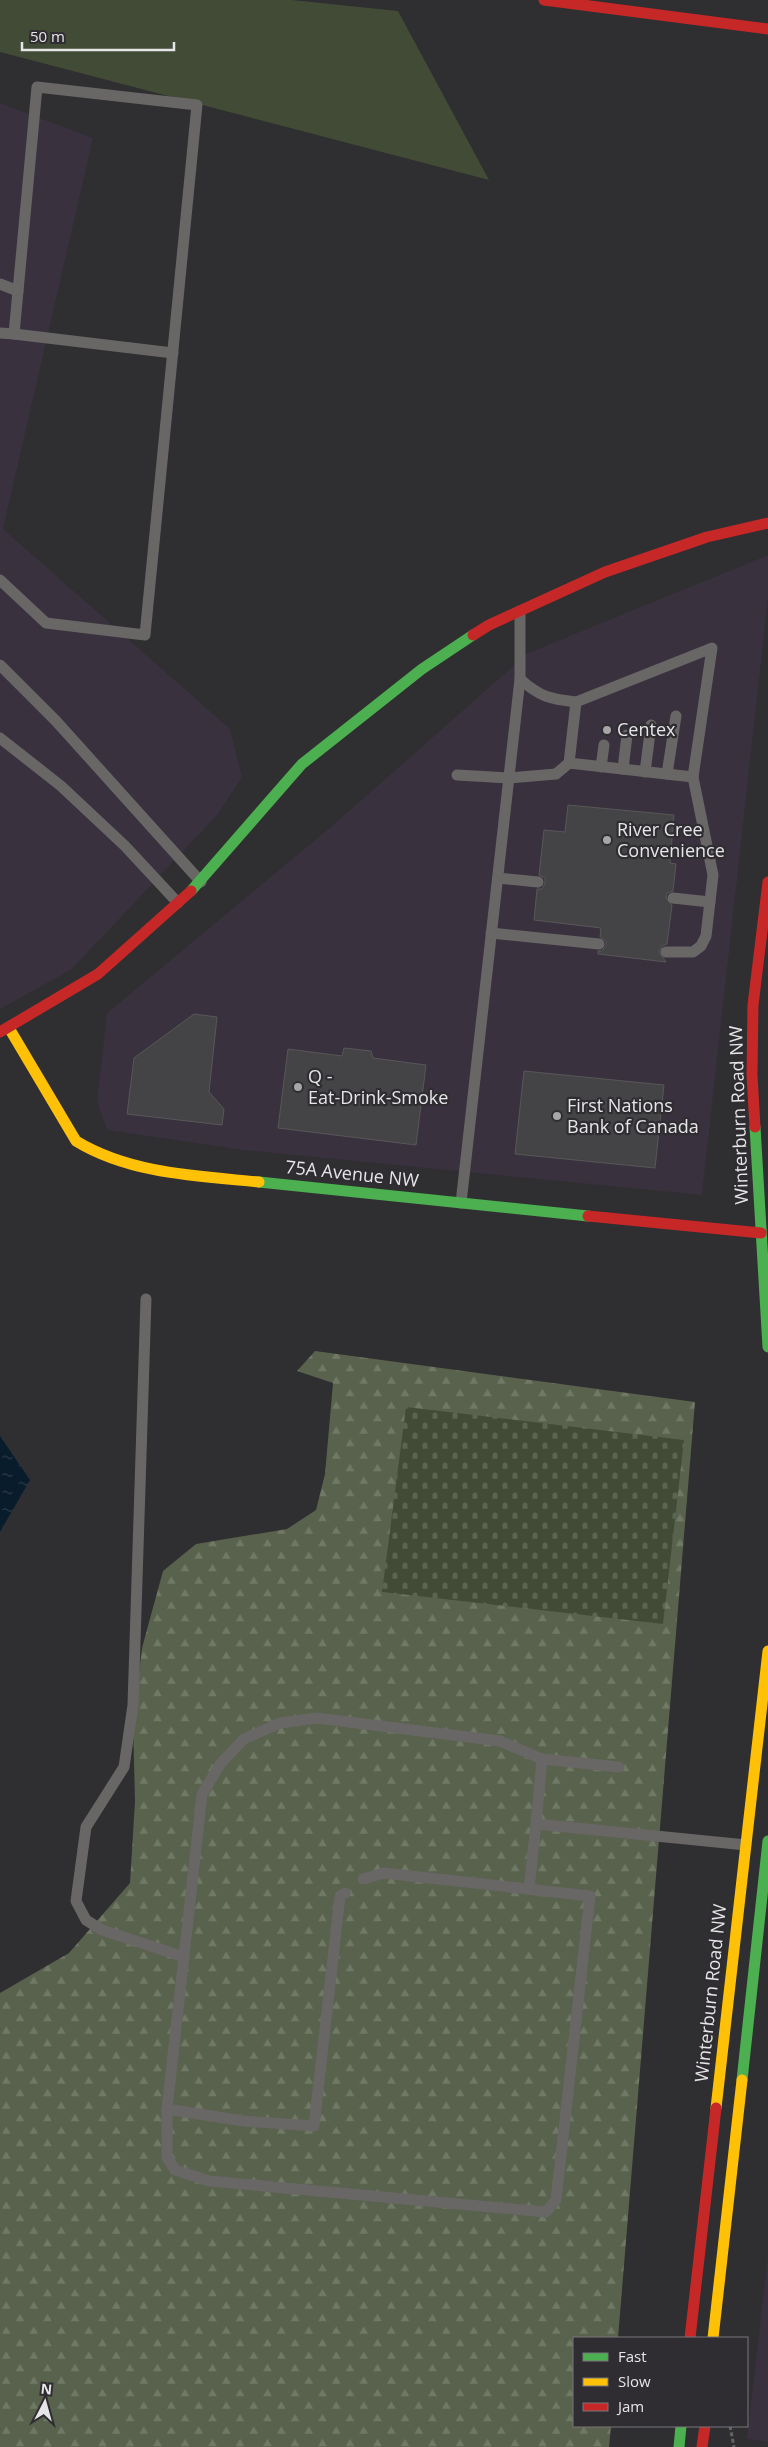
<svg xmlns="http://www.w3.org/2000/svg" width="768" height="2447" font-family="'Open Sans',sans-serif">
<style>
.commercial{fill:#39313e}
.green{fill:#414b35}
.forest{fill:url(#forest-firs)}
.cemetery{fill:url(#cemetery-stones)}
.water{fill:url(#water-ripples)}
.building{fill:#444446;stroke:#585758}
.lines{fill:none;stroke-linecap:round;stroke-linejoin:round}
.path{stroke:#656464;stroke-width:3;stroke-dasharray:4 2.5;stroke-linecap:butt}
.lane{stroke:#686766;stroke-width:11}
.fast{stroke:#4caf50;stroke-width:11}
.slow{stroke:#ffc107;stroke-width:11}
.jam{stroke:#c62828;stroke-width:11}
.poi-dot{fill:#a6a5a7;stroke:#2f2d31;stroke-width:2}
.labels{text-anchor:middle;stroke-width:4.5;stroke-linejoin:round;paint-order:stroke}
.poi-label{font-size:18px;fill:#e6e5e7;stroke:#2f2d31;text-anchor:start}
.street-label{font-size:18px;fill:#e6e5e7;stroke:#2f2d31}
</style>
<defs>
<pattern id="forest-firs" width="22" height="20" patternUnits="userSpaceOnUse" patternTransform="scale(1.25)"><rect width="22" height="20" fill="#58624c"/><path d="M5 1l3.5 6h-7zM16 11l3.5 6h-7z" fill="#707866"/></pattern>
<pattern id="cemetery-stones" width="16" height="16" patternUnits="userSpaceOnUse" patternTransform="scale(1.25)"><rect width="16" height="16" fill="#414b35"/><path d="M2 7V4a2 2 0 0 1 4 0v3zM10 15v-3a2 2 0 0 1 4 0v3z" fill="#5c6552"/></pattern>
<pattern id="water-ripples" width="26" height="14" patternUnits="userSpaceOnUse" patternTransform="scale(1.25)"><rect width="26" height="14" fill="#091c2b"/><path d="M2 4q2-2 4 0t4 0M15 11q2-2 4 0t4 0" fill="none" stroke="#2d3d4a"/></pattern>
</defs>
<rect width="100%" height="100%" fill="#2f2e30"/>
<g class="commercial">
<polygon points="0,103 93,138 3,529 230,729 242,777 218,814 71,970 0,1009"/>
<polygon points="768,555 768,599 702,1195 243,1150 107,1130 97,1102 107,1013 332,826 528,653"/>
<polygon points="768,2255 768,2442 747,2439"/>
</g>
<polygon class="green" points="0,0 292,0 398,11 489,180 0,52"/>
<polygon class="forest" points="315,1351 695,1402 618,2338 574,2338 574,2426 611,2426 609,2447 0,2447 0,1993 69,1953 130,1883 135,1801 133,1722 142,1648 163,1571 196,1544 287,1529 316,1510 325,1474 333,1383 297,1371"/>
<polygon class="cemetery" points="406,1407 684,1440 663,1624 382,1592"/>
<polygon class="water" points="0,1436 30,1480 0,1532"/>
<g class="building">
<polygon points="568,805 674,815 670,863 676,864 673,891 667,893 666,898 672,905 667,944 662,946 659,952 666,962 598,954 598,951 602,951 606,945 606,941 600,937 601,928 534,920 537,889 542,889 545,883 545,878 539,875 544,830 565,832"/>
<polygon points="194,1014 217,1017 209,1092 224,1109 222,1125 127,1114 134,1058"/>
<polygon points="344,1048 371,1051 373,1058 426,1065 416,1145 278,1128 288,1049 342,1056"/>
<polygon points="524,1071 664,1085 655,1168 515,1154"/>
</g>
<g class="lines">
<polyline class="path" points="730,2426 734,2447"/>
<g class="lane">
<polyline points="0,284 18,291"/>
<polyline points="0,333 14,334 37,87 197,105 145,635 46,623 0,580"/>
<polyline points="14,334 173,353"/>
<polyline points="0,665 56,721 201,882"/>
<path d="M520 679C540 697 550 699 576 702"/>
<polyline points="0,738 61,786 125,846 178,903"/>
<polyline points="569,763 576,702 712,648 693,777"/>
<polyline points="601,767 604,745"/>
<polyline points="623,769 627,735"/>
<polyline points="645,772 651,725"/>
<polyline points="667,774 676,716"/>
<polyline points="457,775 509,778 556,774 569,763 693,777 713,875 706,936 701,946 693,952 666,952"/>
<polyline points="498,878 538,882"/>
<polyline points="673,898 710,902"/>
<polyline points="491,933 599,944"/>
<polyline points="461,1203 520,679 520,611"/>
<polyline points="146,1299 133,1705 124,1767 86,1827 76,1901 86,1920 102,1930 184,1957"/>
<polyline points="542,1759 619,1767"/>
<polyline points="363,1879 384,1873 590,1896 556,2200 546,2212 209,2181 175,2170 167,2157 167,2109 202,1794 221,1763 244,1739 280,1723 317,1718 500,1741 542,1759 536,1824 746,1845"/>
<polyline points="529,1889 536,1824"/>
<polyline points="167,2109 243,2121 314,2126 340,1896 345,1893"/>
</g>
<g class="fast">
<polyline points="191,891 302,764 422,669 473,635"/>
<polyline points="755,1127 768,1347"/>
<polyline points="259,1182 588,1216"/>
<polyline points="742,2080 768,1841"/>
<polyline points="679,2447 681,2426"/>
</g>
<g class="slow">
<path d="M9 1028 76 1141C130 1174 198 1176 259 1182"/>
<polyline points="716,2108 768,1651"/>
<polyline points="713,2338 742,2080"/>
</g>
<g class="jam">
<polyline points="544,0 768,29"/>
<polyline points="473,635 489,625 605,572 707,537 768,523"/>
<polyline points="0,1032 98,974 191,891"/>
<polyline points="755,1127 752,1075 753,1005 768,882"/>
<polyline points="588,1216 761,1233"/>
<polyline points="690,2338 716,2108"/>
<polyline points="702,2447 705,2426"/>
</g>
</g>
<g class="poi-dot">
<circle cx="607" cy="730" r="5"/>
<circle cx="607" cy="840" r="5"/>
<circle cx="298" cy="1087" r="5"/>
<circle cx="557" cy="1116" r="5"/>
</g>
<g class="labels">
<g class="poi-label">
<text x="617" y="736">Centex</text>
<text x="617" y="836">River Cree<tspan x="617" dy="21">Convenience</tspan></text>
<text x="308" y="1083">Q -<tspan x="308" dy="21">Eat-Drink-Smoke</tspan></text>
<text x="567" y="1112">First Nations<tspan x="567" dy="21">Bank of Canada</tspan></text>
</g>
<g class="street-label">
<text transform="translate(739 1115) rotate(-92)" y="6">Winterburn Road NW</text>
<text transform="translate(352 1174) rotate(6)" y="6">75A Avenue NW</text>
<text transform="translate(711 1993) rotate(-84)" y="6">Winterburn Road NW</text>
</g>
</g>
<rect x="573" y="2337" width="175" height="90" fill="#2f2d31" stroke="#78777a"/>
<rect x="583" y="2353" width="25" height="8" fill="#4caf50" stroke="#78777a"/>
<text x="618" y="2362" font-size="15" fill="#e6e5e7">Fast</text>
<rect x="583" y="2378" width="25" height="8" fill="#ffc107" stroke="#78777a"/>
<text x="618" y="2387" font-size="15" fill="#e6e5e7">Slow</text>
<rect x="583" y="2403" width="25" height="8" fill="#c62828" stroke="#78777a"/>
<text x="618" y="2412" font-size="15" fill="#e6e5e7">Jam</text>
<g transform="translate(45 2402) rotate(6)" stroke="#2f2d31" stroke-width="4" paint-order="stroke">
<path d="M0-4L9 19L0 12L-9 19Z" fill="#e6e5e7"/>
<text y="-8" font-size="14" font-weight="bold" text-anchor="middle" fill="#e6e5e7">N</text>
</g>
<path d="M22 42v8h152v-8" fill="none" stroke="#e6e5e7" stroke-width="2.5"/>
<text x="30" y="42" font-size="15" fill="#e6e5e7" stroke="#2f2d31" stroke-width="4" paint-order="stroke">50 m</text>
</svg>
